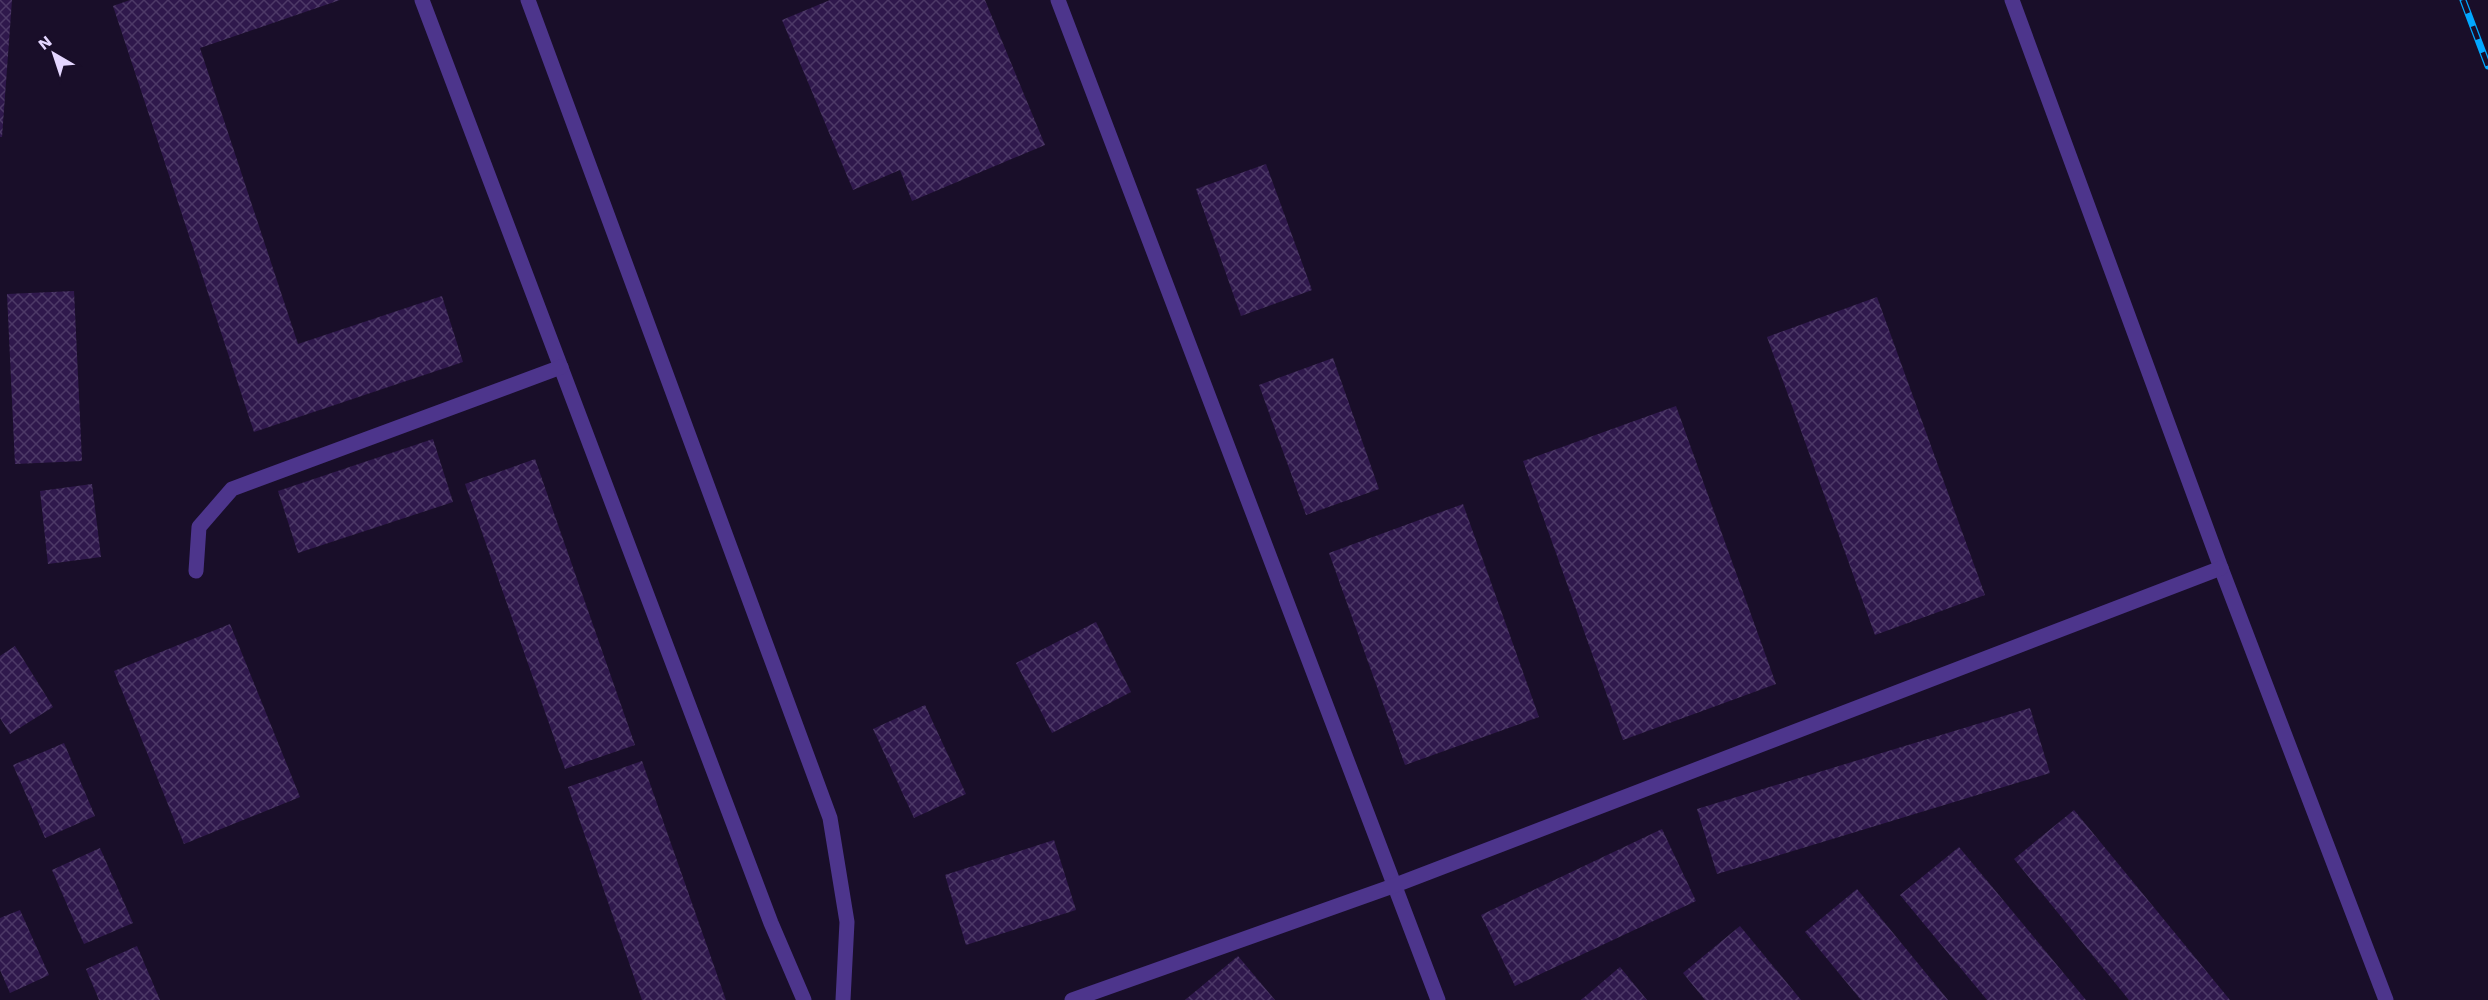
<svg xmlns="http://www.w3.org/2000/svg" width="2488" height="1000" font-family="'Work Sans',sans-serif">
<style>
.building{fill:url(#building-cross-hatch)}
.lines{fill:none;stroke-linecap:round;stroke-linejoin:round}
.lane{stroke:#4d358c;stroke-width:15}
.rail-casing{stroke:#02a8ff;stroke-width:7}
.rail{stroke:#190e29;stroke-width:4.5;stroke-dasharray:14;stroke-linecap:butt}
</style>
<defs>
<pattern id="building-cross-hatch" width="8" height="8" patternUnits="userSpaceOnUse" patternTransform="scale(1.5)"><rect width="8" height="8" fill="#2f184c"/><path d="M0 0l8 8M0 8l8-8" fill="none" stroke="#4d3967"/></pattern>
</defs>
<rect width="100%" height="100%" fill="#190e29"/>
<g class="building">
<polygon points="0,0 12,0 2,137 0,137"/>
<polygon points="130,0 340,0 200,48 298,344 442,296 463,362 254,432 113,6"/>
<polygon points="830,0 985,0 1045,145 912,201 900,170 853,190 782,20"/>
<polygon points="1266,164 1312,290 1241,316 1196,189"/>
<polygon points="74,291 82,461 15,464 7,294"/>
<polygon points="1877,297 1985,595 1875,635 1767,337"/>
<polygon points="1333,358 1379,489 1306,515 1259,385"/>
<polygon points="1676,406 1776,684 1623,740 1523,461"/>
<polygon points="433,439 453,502 298,553 278,491"/>
<polygon points="535,459 635,745 565,769 465,484"/>
<polygon points="92,484 101,557 48,564 40,491"/>
<polygon points="1463,504 1539,717 1405,765 1329,553"/>
<polygon points="1096,622 1131,692 1052,733 1016,663"/>
<polygon points="230,624 300,797 184,844 114,671"/>
<polygon points="15,646 53,707 10,734 0,718 0,656"/>
<polygon points="925,705 966,794 914,818 873,729"/>
<polygon points="2030,708 2050,773 1717,874 1697,809"/>
<polygon points="64,743 95,816 45,838 13,765"/>
<polygon points="642,761 726,1000 642,1000 568,787"/>
<polygon points="2074,810 2230,1000 2129,1000 2014,859"/>
<polygon points="1662,829 1696,901 1515,986 1481,915"/>
<polygon points="1054,840 1076,910 966,945 945,875"/>
<polygon points="1959,847 2086,1000 1987,1000 1900,895"/>
<polygon points="100,848 133,923 84,944 52,870"/>
<polygon points="1857,889 1948,1000 1861,1000 1805,932"/>
<polygon points="20,910 49,975 10,993 0,970 0,918"/>
<polygon points="1740,926 1801,1000 1705,1000 1683,973"/>
<polygon points="137,946 160,1000 99,1000 86,969"/>
<polygon points="1238,956 1275,1000 1185,1000"/>
<polygon points="1620,967 1647,1000 1581,1000"/>
</g>
<g class="lines">
<g class="lane">
<polyline points="422,0 771,923 804,1000"/>
<polyline points="528,0 830,818 847,922 843,1000"/>
<polyline points="1058,0 1438,1000"/>
<polyline points="2012,0 2221,568 2386,1000"/>
<polyline points="196,571 199,527 232,489 561,367"/>
<polyline points="1072,1000 1393,886 2221,568"/>
</g>
<g class="rail-casing">
<polyline id="rail" points="2463,0 2488,66"/>
</g>
<use href="#rail" class="rail"/>
</g>
<g transform="translate(54 54) rotate(321)" stroke="#190e29" stroke-width="4.5" paint-order="stroke">
<path d="M0-4.5L10 22L0 15L-10 22Z" fill="#e4d6ff"/>
<text y="-9" font-size="16" font-weight="bold" text-anchor="middle" fill="#e4d6ff">N</text>
</g>
</svg>
